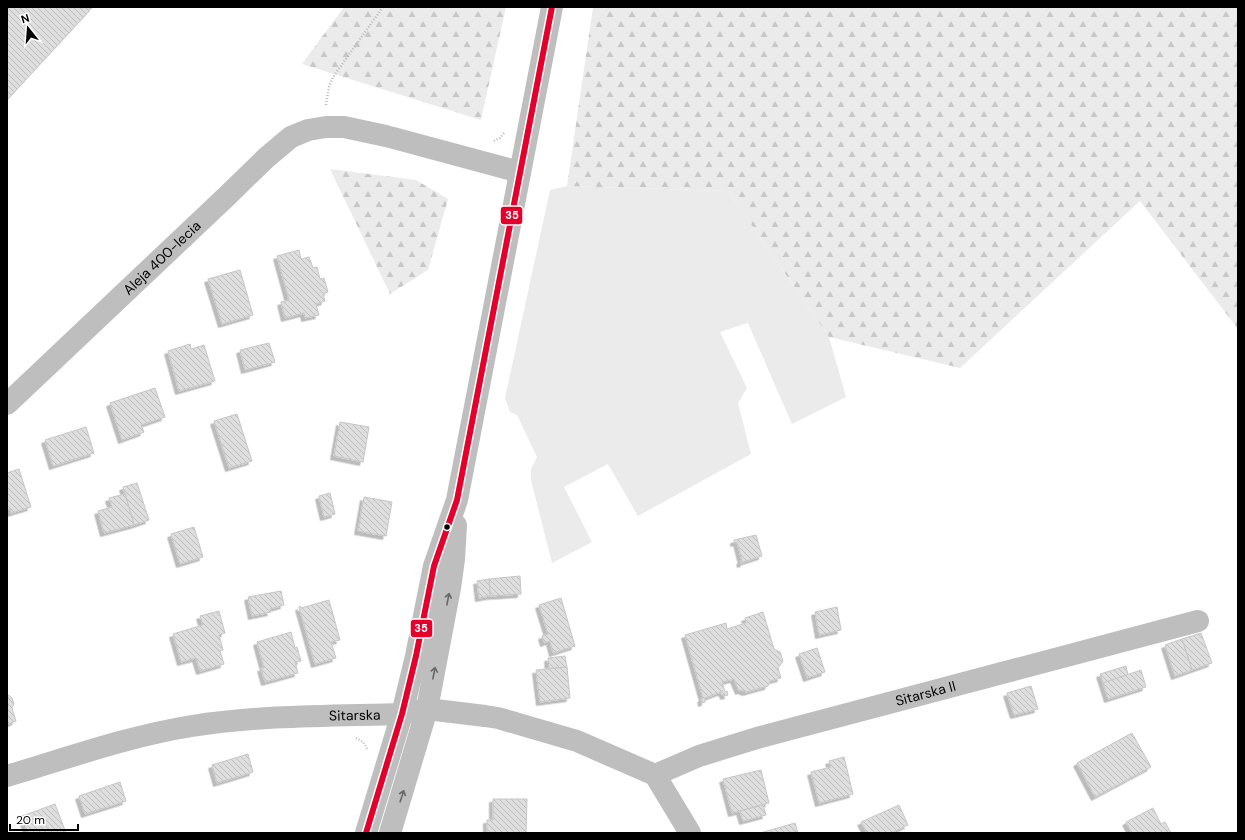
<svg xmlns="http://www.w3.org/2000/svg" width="1245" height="840" font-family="'DM Sans',sans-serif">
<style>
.grass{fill:#ebebeb}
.forest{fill:url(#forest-firs)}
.building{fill:url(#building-back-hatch);stroke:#c6c6c6;filter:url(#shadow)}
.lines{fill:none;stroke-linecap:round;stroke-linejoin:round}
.path{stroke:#b9b9b9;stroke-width:2.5;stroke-dasharray:1 2;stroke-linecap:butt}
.minor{stroke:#bebebe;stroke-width:22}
.bus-1-casing{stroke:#fff;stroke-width:9}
.bus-1{stroke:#e4002b;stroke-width:6}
.oneway{stroke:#686868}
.bus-dot{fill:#000;stroke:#fff;stroke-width:1.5}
.labels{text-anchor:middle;stroke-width:3;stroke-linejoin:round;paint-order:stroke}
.street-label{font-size:14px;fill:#000;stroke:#fff}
.line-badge{stroke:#fff;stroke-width:1.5}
.badge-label{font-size:11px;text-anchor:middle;font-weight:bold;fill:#fff}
</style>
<defs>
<pattern id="forest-firs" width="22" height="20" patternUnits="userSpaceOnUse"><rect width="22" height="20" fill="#ebebeb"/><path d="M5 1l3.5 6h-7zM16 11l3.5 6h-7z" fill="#c8c8c8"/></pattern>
<pattern id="building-back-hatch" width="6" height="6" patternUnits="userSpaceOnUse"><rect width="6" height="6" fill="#dedede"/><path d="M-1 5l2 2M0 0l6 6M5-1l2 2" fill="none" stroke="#bdbdbd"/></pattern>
<filter id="shadow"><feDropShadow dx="-3.5" dy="3.5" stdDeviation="0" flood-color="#0004"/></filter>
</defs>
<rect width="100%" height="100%" fill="#fff"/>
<polygon class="grass" points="567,186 728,191 829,337 846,397 792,424 748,323 720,332 747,388 738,403 751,454 638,516 608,464 564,487 592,542 552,563 531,480 531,469 537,457 517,415 510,412 505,398 550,190"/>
<g class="forest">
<polygon points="344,7 506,7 481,120 302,64"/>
<polygon points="593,7 1238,7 1238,329 1140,201 960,368 829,337 728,191 567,186"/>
<polygon points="330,169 416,180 448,199 428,270 390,294"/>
</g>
<g class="building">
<polygon points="7,7 92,8 7,100"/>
<polygon points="299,250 301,259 309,257 313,268 317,267 320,279 324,278 328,292 323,294 325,301 316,304 319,315 305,318 304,313 285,318 281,302 289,300 277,256"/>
<polygon points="240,270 253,315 222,324 208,279"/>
<polygon points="269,343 275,362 245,370 240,350"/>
<polygon points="190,344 191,349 204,345 215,381 179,391 168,351"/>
<polygon points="155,388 165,417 141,425 144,432 122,440 110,403"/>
<polygon points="237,414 252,461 229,468 214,421"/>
<polygon points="340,422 369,427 363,462 334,456"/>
<polygon points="86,427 94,453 53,466 45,440"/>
<polygon points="19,469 31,507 11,513 10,509 7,510 7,473"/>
<polygon points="137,483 149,520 134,525 123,487"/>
<polygon points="330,493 335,514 324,517 319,496"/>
<polygon points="125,494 134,525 104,533 98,511 112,507 109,498"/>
<polygon points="364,497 392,502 386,536 358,531"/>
<polygon points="194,527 203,557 180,564 171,534"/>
<polygon points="756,535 762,556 743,562 744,563 741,564 740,561 742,561 737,542 734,543 734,540"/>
<polygon points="520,576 521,594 490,596 489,579"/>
<polygon points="489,579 490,596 479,598 477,581"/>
<polygon points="281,591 284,605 270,609 271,612 252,616 248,597"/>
<polygon points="561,598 575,646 553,653 550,641 544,643 542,636 548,634 539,605"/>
<polygon points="329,600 340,640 331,642 336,658 315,664 299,607 300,606 301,608"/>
<polygon points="837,607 841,630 819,635 815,612"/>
<polygon points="219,611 225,633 219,635 223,650 220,651 224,664 200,671 196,658 181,662 173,634 203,625 200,616"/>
<polygon points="763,612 774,649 780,652 783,661 778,668 781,678 770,681 768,686 746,692 741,690 739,691 734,679 722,682 725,692 727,691 728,695 724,696 723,693 721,692 705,698 705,702 702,703 701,699 703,698 685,635 726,623 727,629 746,623 745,618"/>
<polygon points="291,632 295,648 297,647 301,661 295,662 298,673 265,682 261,668 264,668 257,642"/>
<polygon points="1201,633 1212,663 1192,670 1182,639"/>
<polygon points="1182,639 1192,670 1175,676 1165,645"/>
<polygon points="817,648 825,672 807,678 799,654"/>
<polygon points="565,656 567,667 549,669 548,658"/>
<polygon points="1126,666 1128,675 1103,683 1100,674"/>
<polygon points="567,667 570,698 540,702 536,670"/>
<polygon points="1141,670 1146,687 1108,699 1103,683"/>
<polygon points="1031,686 1038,709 1014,715 1007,693"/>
<polygon points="7,694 12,698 14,704 12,708 16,721 7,725"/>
<polygon points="1132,733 1151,767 1095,797 1077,763"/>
<polygon points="248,754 253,772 217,783 212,765"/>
<polygon points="844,757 853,794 819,803 811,772 831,767 829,761"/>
<polygon points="761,770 769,803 732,813 723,779"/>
<polygon points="120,782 126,801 85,814 79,796"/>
<polygon points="493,799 527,799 526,833 487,833 487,820 493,820"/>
<polygon points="55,804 66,833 28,833 22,816"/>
<polygon points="763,805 766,815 743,821 740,811"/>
<polygon points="899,805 908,825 891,833 867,833 861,822"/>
<polygon points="1153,808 1161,824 1165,822 1171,833 1132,833 1126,822"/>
<polygon points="795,823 798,833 760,833"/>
</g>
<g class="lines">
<g class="path">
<polyline points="326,105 329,87 333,77 383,7"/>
<polyline points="494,141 500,138 504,133"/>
<polyline points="356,738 363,742 368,750"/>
</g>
<g class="minor">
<path id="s1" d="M7 404 227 196 266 158 291 137 308 130 326 127H344L386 136 520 172"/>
<path id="s2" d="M655 775 699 756 757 738 1198 621"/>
<path id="s3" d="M7 776C68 758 129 736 192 726 261 715 332 716 402 714L427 709 485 716 498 718 577 741 655 775 690 833"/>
<polyline points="366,833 402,714 416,656 434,566 457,500 552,7"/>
<polyline points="390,833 427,709 450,588 454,559 456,525"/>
</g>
<g class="bus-1-casing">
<polyline id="bus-1" points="366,833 402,714 416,656 434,566 457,500 552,7"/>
</g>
<use href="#bus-1" class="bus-1"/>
</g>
<defs><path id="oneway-shaft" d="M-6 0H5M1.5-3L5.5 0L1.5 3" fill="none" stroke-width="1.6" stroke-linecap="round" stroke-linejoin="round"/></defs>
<g class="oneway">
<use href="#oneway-shaft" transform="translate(448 599) rotate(-79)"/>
<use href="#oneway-shaft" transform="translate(434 673) rotate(-79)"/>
<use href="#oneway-shaft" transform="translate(402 796) rotate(-72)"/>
</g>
<circle class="bus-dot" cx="447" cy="527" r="3.5"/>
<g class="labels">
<g class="street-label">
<text dy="5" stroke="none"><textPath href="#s1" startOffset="213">Aleja 400-lecia</textPath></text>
<text dy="5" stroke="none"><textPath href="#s2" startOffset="283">Sitarska II</textPath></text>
<text dy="5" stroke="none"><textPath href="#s3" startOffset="355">Sitarska</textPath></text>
</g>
</g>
<g class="line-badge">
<rect x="500" y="206" width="23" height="19" rx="4" fill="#e4002b"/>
<rect x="410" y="619" width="23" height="19" rx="4" fill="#e4002b"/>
</g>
<g class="badge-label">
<text x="512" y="219">35</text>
<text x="421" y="632">35</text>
</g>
<rect width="1245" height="840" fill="none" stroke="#000000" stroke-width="16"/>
<g transform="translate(28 28) rotate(343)" stroke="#ffffff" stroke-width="3" paint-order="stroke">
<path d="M0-3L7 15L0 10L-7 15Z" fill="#000000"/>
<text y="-6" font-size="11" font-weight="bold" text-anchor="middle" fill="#000000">N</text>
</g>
<path d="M10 824v6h68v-6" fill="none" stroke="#000000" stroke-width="2"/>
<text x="16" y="824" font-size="12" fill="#000000" stroke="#ffffff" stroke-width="3" paint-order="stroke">20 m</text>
</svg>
